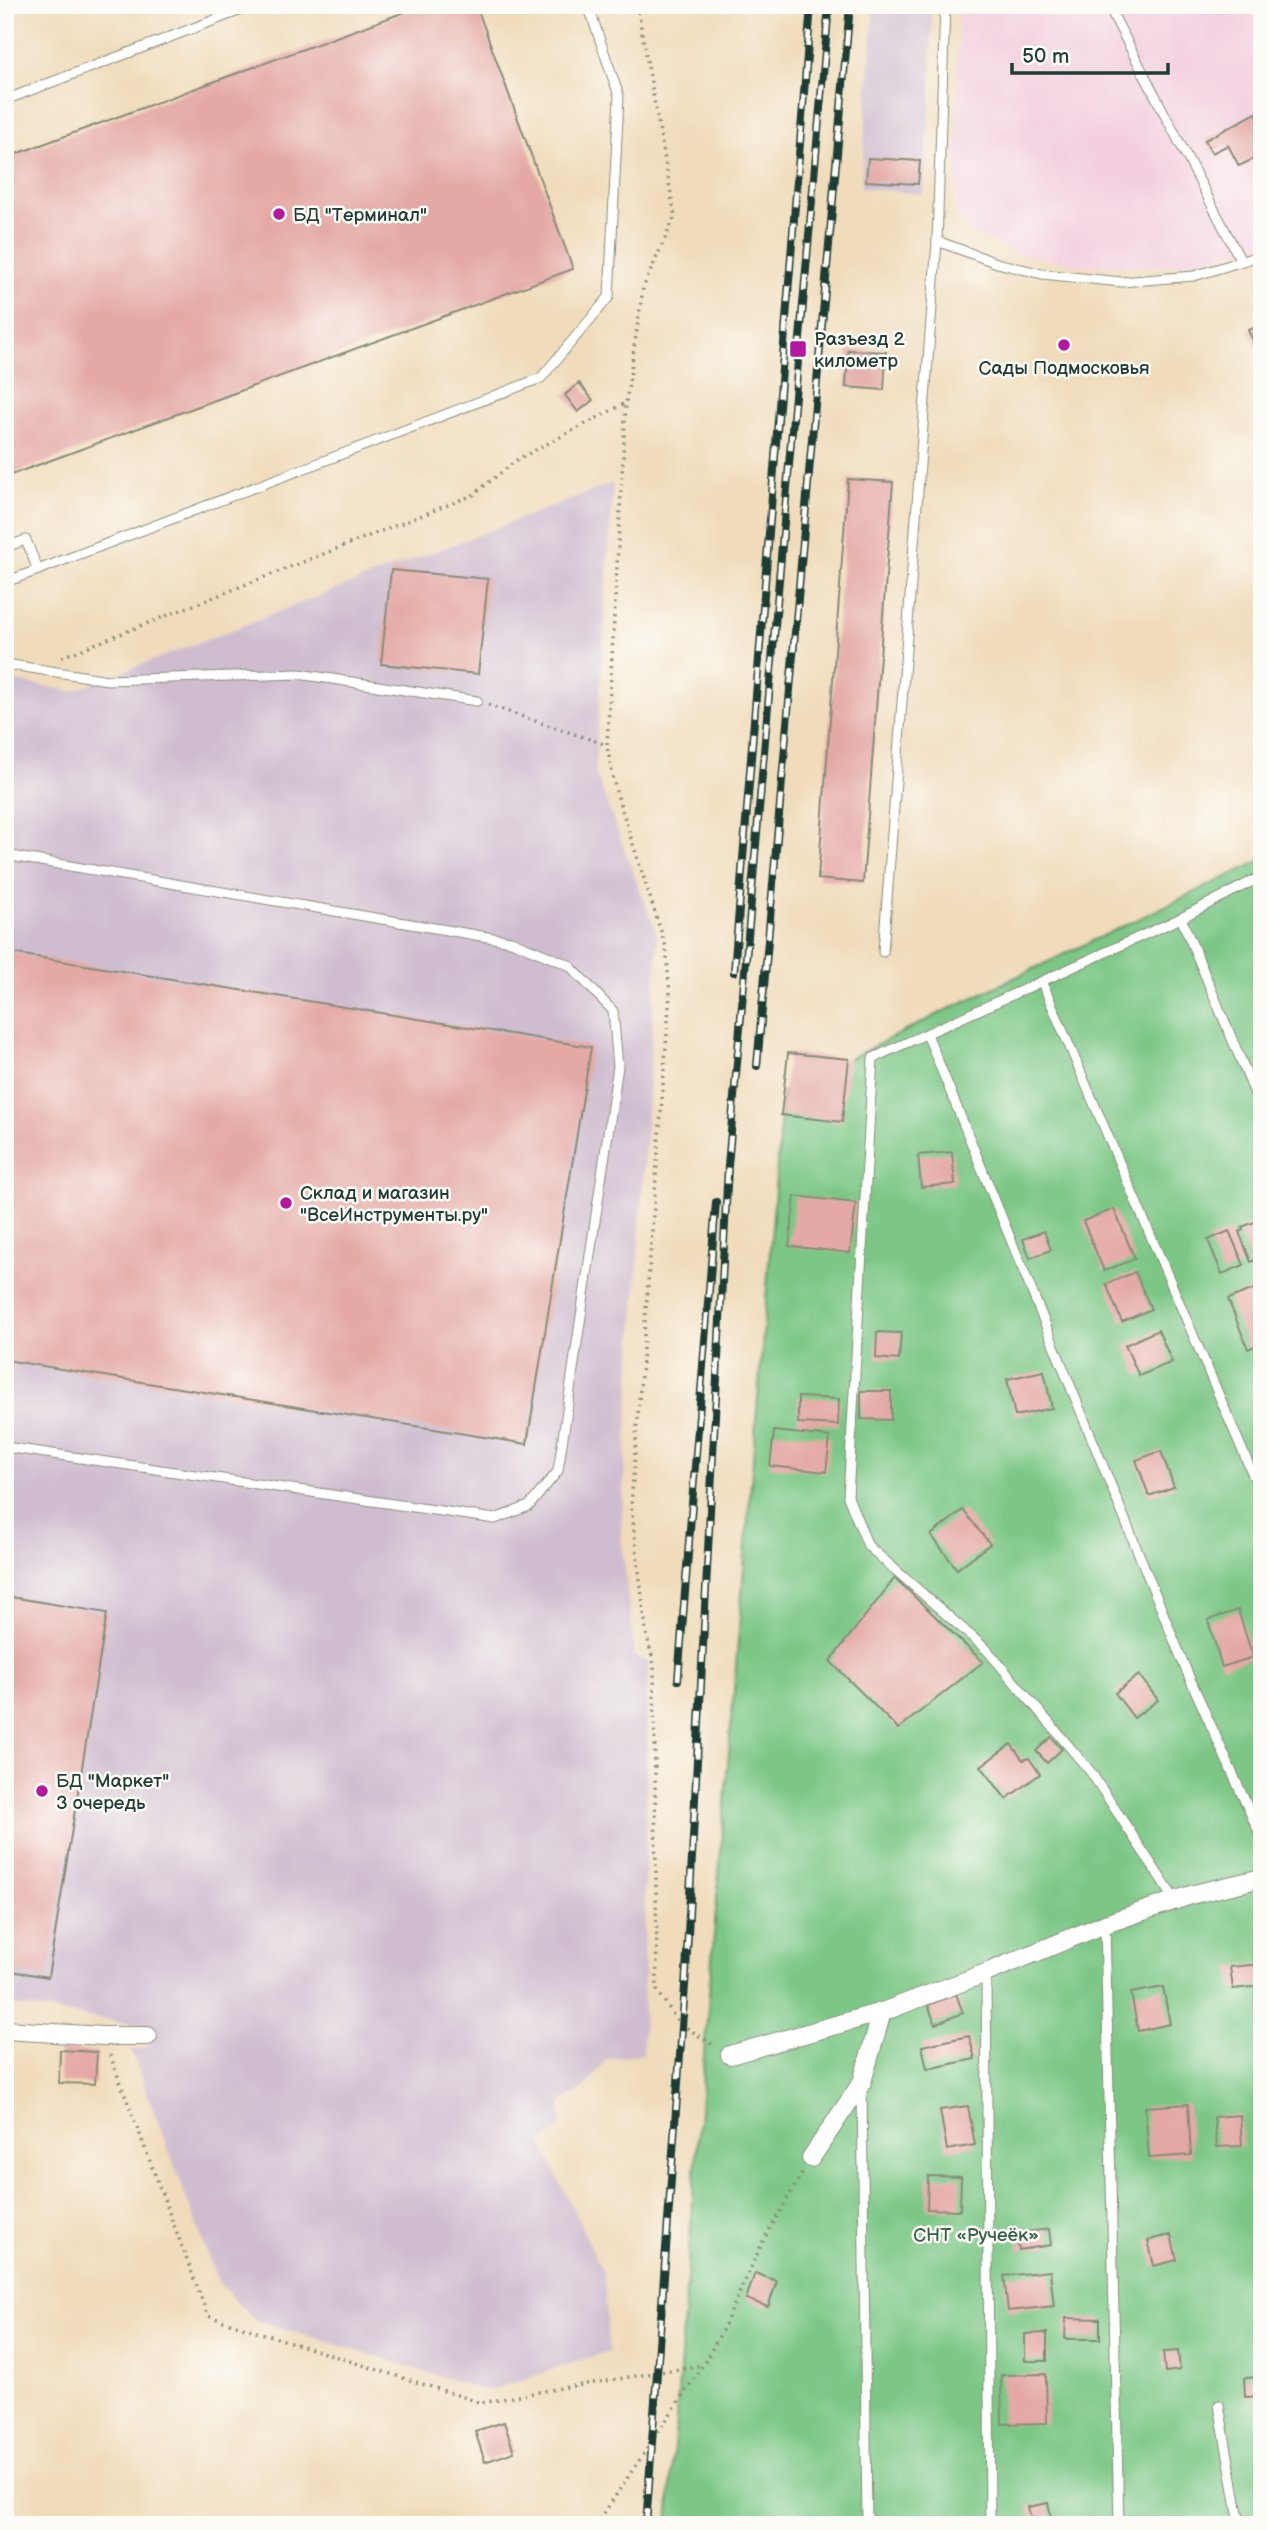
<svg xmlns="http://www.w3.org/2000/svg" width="1267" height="2530" font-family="'Balsamiq Sans',sans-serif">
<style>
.built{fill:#f3cfe0}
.industrial{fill:#cfbdcf}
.green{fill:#7bc786;stroke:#4d825d;stroke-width:2}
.building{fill:#e4a9a5}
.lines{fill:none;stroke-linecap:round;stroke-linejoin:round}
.lane-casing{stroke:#888c78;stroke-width:11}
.street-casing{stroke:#888c78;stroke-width:20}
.path{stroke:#888c78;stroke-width:3.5;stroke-dasharray:2 5;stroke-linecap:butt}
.lane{stroke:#fff;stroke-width:9}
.street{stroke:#fff;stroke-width:18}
.rail-casing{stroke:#1f3d34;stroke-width:8}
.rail{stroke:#fdfcf7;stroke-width:5;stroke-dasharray:16;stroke-linecap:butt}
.poi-dot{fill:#b5179e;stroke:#fdfcf7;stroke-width:2.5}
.labels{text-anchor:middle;stroke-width:5;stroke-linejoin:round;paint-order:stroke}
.poi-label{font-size:19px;fill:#1f3d34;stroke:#fdfcf7;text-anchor:start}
.park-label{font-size:19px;fill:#366048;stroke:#fdfcf7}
</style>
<rect width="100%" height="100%" fill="#fdfcf7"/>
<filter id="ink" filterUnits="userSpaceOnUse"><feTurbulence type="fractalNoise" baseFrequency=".0143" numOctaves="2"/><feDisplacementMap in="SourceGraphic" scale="14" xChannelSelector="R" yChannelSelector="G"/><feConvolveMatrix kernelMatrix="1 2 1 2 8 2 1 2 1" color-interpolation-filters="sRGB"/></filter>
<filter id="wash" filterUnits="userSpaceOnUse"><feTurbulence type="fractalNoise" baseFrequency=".00686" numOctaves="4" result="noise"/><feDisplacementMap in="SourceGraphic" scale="28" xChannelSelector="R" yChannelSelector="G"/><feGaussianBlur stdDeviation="1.57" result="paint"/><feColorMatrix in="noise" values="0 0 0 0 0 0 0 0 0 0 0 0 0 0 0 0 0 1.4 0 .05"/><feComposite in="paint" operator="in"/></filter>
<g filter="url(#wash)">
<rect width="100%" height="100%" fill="#f0dcbb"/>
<polygon class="built" points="958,5 1250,5 1262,30 1262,245 1207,259 1161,266 1076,265 1017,253 973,234 956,214"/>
<g class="industrial">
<polygon points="874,5 932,5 931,94 923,194 861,188"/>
<polygon points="613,483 595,772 658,937 621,1534 635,1656 648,1662 643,2054 607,2059 585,2087 562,2102 560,2128 541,2142 604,2274 609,2351 488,2391 253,2319 218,2282 131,2050 149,2047 144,2026 5,2004 5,680 73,691"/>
</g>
<polygon class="green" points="1262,860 1262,2525 668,2525 704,2057 783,1092 947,1010"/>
<g id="blocks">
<g class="building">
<polygon points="424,5 476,5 573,269 5,477 5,158"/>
<polygon points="1256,113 1262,124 1262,155 1239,166 1228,145 1212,153 1205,140"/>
<polygon points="868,158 920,161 918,184 866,181"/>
<polygon points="1262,325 1262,347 1257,349 1248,330"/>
<polygon points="848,350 886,352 884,390 846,387"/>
<polygon points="579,383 593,400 578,412 565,395"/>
<polygon points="848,479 893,482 863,883 818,879"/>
<polygon points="391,570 488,579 478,674 381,664"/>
<polygon points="5,952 591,1047 527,1444 5,1360"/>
<polygon points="788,1053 849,1059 842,1122 781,1115"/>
<polygon points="952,1152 955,1184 921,1187 918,1155"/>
<polygon points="795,1196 856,1203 850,1253 789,1246"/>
<polygon points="1114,1209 1135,1259 1104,1271 1083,1221"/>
<polygon points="1262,1219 1262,1257 1251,1262 1239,1232 1243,1230 1242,1227"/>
<polygon points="1044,1231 1051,1250 1030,1258 1023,1239"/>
<polygon points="1229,1231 1244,1265 1222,1274 1208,1240"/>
<polygon points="1135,1272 1151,1309 1122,1322 1106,1284"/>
<polygon points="1254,1289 1262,1309 1262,1343 1248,1349 1228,1299"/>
<polygon points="1158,1330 1172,1362 1139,1376 1125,1345"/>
<polygon points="877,1332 901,1333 899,1360 876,1358"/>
<polygon points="1044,1371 1052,1408 1015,1416 1007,1379"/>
<polygon points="861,1391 891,1391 891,1420 861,1419"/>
<polygon points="798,1397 839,1399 838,1425 798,1423"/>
<polygon points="774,1431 830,1437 826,1472 770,1466"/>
<polygon points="1161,1451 1174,1487 1149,1496 1136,1460"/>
<polygon points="963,1510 990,1544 957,1569 931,1535"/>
<polygon points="895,1578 983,1662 898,1729 830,1661"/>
<polygon points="5,1596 107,1613 48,1977 5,1970"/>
<polygon points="1238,1610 1253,1657 1222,1667 1208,1620"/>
<polygon points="1139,1675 1158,1700 1134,1718 1115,1693"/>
<polygon points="1051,1737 1062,1749 1047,1763 1036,1751"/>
<polygon points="1011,1744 1023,1760 1029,1758 1040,1774 1006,1799 981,1766"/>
<polygon points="1262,1964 1262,1986 1233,1989 1230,1967"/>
<polygon points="1163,1987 1170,2024 1138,2031 1131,1993"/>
<polygon points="956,1994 963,2013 935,2024 928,2005"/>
<polygon points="969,2036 975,2059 927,2069 922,2046"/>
<polygon points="60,2050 97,2052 95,2084 59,2083"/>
<polygon points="1188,2104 1191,2155 1149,2158 1145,2107"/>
<polygon points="968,2106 975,2145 947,2150 940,2110"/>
<polygon points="1240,2115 1242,2146 1217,2147 1214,2117"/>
<polygon points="928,2176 961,2177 960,2210 927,2209"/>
<polygon points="1049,2229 1051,2245 1019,2250 1017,2233"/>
<polygon points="1171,2235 1177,2260 1154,2266 1148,2240"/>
<polygon points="1050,2271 1054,2306 1008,2311 1004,2276"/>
<polygon points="755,2273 777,2281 768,2307 746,2299"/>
<polygon points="1066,2318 1100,2319 1100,2339 1065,2339"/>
<polygon points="1047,2333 1047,2361 1025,2361 1025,2334"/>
<polygon points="1262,2335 1262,2358 1258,2359 1255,2336"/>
<polygon points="1178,2351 1180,2370 1165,2372 1163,2352"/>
<polygon points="1046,2374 1047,2423 1002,2424 1001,2375"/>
<polygon points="1262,2377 1262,2396 1245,2397 1244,2378"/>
<polygon points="504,2422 514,2452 485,2462 475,2431"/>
<polygon points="1048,2503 1052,2522 1033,2525 1028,2507"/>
</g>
</g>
</g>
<g filter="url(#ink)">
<use href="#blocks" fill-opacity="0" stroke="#888c78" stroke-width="2"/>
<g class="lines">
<g class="lane-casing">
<g id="lane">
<polyline points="1108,5 1241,261"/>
<polyline points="5,100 254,5"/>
<polyline points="937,241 997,263 1042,274 1121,282 1194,276 1262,255"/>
<polyline points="5,547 26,540 38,570 5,582"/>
<polyline points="38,570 541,378 609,297 619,96 588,5"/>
<polyline points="5,664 108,680 299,674 477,701"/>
<polyline points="5,855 511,941 569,965 613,1011 618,1066 558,1471 529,1506 495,1519 5,1447"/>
<polyline points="1181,918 1262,1110"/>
<polyline points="883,952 937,241 945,5"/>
<polyline points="1042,982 1262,1496"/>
<polyline points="927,1034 1187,1672 1262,1839"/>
<polyline points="1175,1900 1090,1771 987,1650 868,1546 848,1497 873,1058 1181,918 1262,876"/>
<polyline points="1105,1924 1119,2525"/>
<polyline points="986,1973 990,2525"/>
<polyline points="862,2086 867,2525"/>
<polyline points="1219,2405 1240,2525"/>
</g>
</g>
<g class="street-casing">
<g id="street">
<polyline points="5,2030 103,2036 148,2036"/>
<polyline points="730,2055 882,2012"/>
<polyline points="811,2158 862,2082 882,2012 986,1973 1105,1924 1194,1894 1262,1878"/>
</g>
</g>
<g class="path">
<polyline points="637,5 675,216 643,288 626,403 607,746 615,788 666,947 670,994 631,1506 647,1636 654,1665 657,1990 678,2022 716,2047"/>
<polyline points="62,657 473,495 518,459 626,403"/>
<polyline points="488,705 607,745"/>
<polyline points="110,2055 208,2316 482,2403 544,2391 703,2365"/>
<polyline points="596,2525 703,2365 723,2329 764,2239 803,2172"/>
</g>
<use href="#lane" class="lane"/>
<use href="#street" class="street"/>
<g class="rail-casing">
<g id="rail">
<polyline points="734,972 811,5"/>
<polyline points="757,1066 850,5"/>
<polyline points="678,1680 716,1202"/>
<polyline points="646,2525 686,1972 728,1166 829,5"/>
</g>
</g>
<use href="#rail" class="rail"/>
</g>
</g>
<g class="poi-dot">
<circle cx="279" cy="214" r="7"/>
<circle cx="1064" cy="345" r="7"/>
<rect x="789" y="340" width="18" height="18" rx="3.5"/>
<circle cx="286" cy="1203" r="7"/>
<circle cx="42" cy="1791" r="7"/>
</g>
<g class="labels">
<g class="poi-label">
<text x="293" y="221">БД "Терминал"</text>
<text x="814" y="345">Разъезд 2<tspan x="814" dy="22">километр</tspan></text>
<text x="1064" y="374" text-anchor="middle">Сады Подмосковья</text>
<text x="300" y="1199">Склад и магазин<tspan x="300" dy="22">"ВсеИнструменты.ру"</tspan></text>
<text x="56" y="1787">БД "Маркет"<tspan x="56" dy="22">3 очередь</tspan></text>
</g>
<g class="park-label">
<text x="976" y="2241">СНТ «Ручеёк»</text>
</g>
</g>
<rect width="1267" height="2530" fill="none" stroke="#fdfcf7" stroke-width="28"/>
<path d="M1012 63v10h156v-10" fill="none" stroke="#1f3d34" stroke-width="3.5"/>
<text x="1022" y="63" font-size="21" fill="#1f3d34" stroke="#fdfcf7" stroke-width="5" paint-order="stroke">50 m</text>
</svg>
